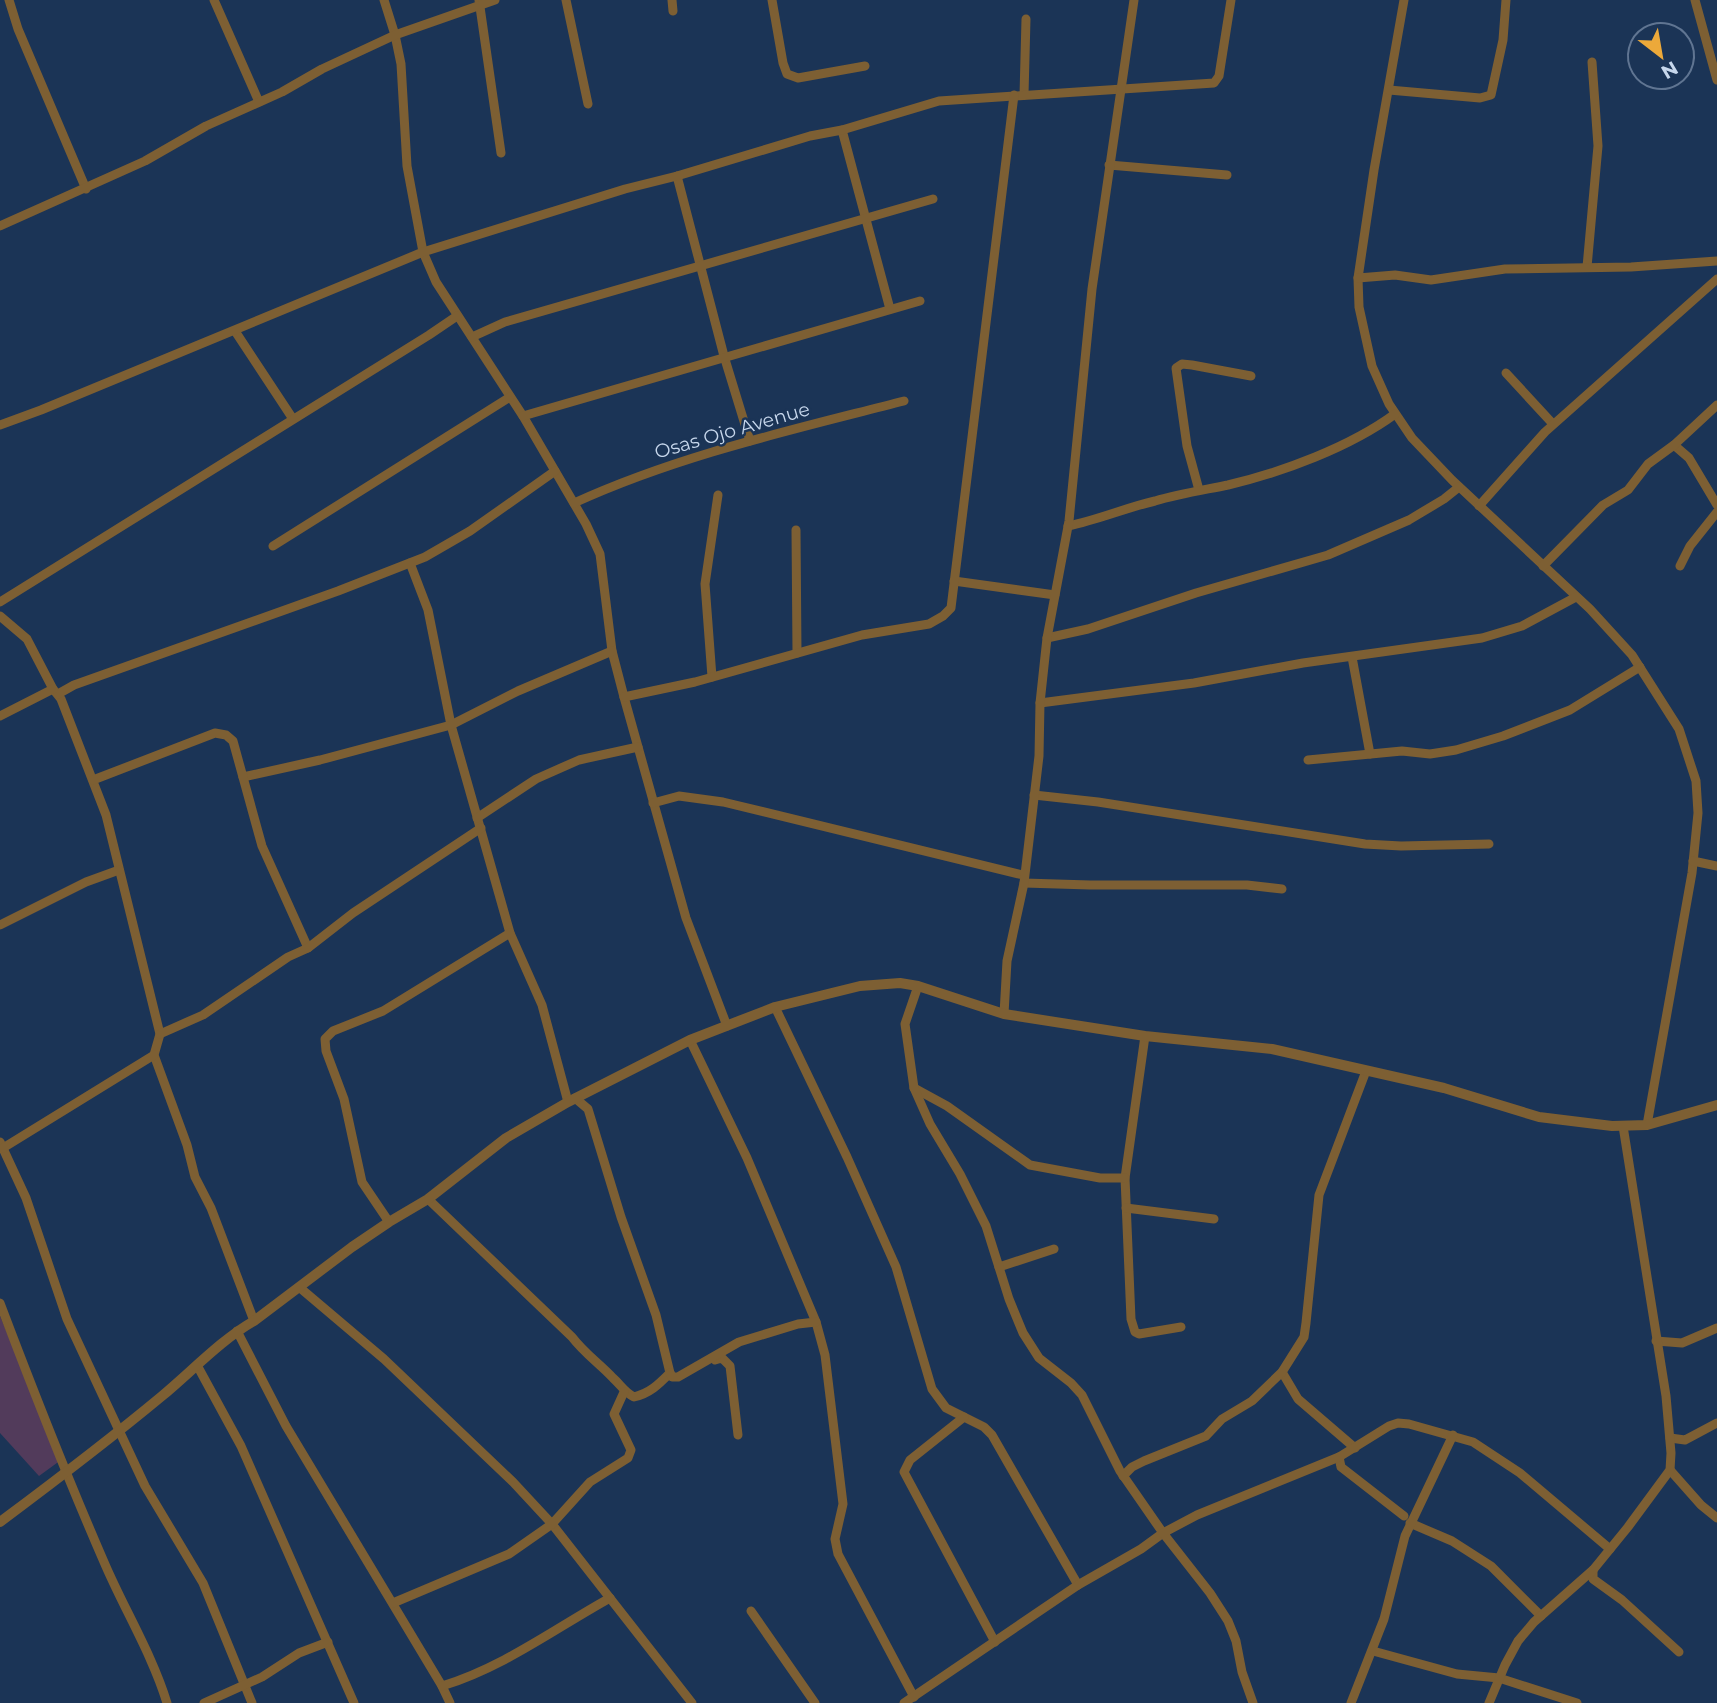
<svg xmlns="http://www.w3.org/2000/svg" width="1717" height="1703" font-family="Montserrat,sans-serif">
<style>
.green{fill:#523b5b}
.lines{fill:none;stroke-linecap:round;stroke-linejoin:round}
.minor{stroke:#7d5f33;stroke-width:9}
.tertiary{stroke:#7d5f33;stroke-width:10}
.labels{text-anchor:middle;stroke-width:5;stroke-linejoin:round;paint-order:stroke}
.street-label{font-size:19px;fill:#c7d7ec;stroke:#1b3456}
</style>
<rect width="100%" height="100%" fill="#1b3456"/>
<polygon class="green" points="0,1316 61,1460 39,1476 0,1433"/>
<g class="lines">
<g class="minor">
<polyline points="9,0 18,29 86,189"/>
<polyline points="214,0 259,102"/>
<polyline points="384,0 395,35 401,64 407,166 423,252 436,282 523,416 586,524 600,554 612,651 624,697 686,918 727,1026"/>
<polyline points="479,0 501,153"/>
<polyline points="566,0 588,104"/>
<polyline points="672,0 673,11"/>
<polyline points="772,0 783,63 787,74 798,78 865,66"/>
<polyline points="1404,0 1374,170 1358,278 1359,307 1372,366 1389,404 1412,438 1452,480 1590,609 1632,655 1679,729 1696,781 1698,813 1692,873 1647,1125"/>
<polyline points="1695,0 1717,80"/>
<polyline points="1389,90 1480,98 1491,95 1503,40 1506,0"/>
<polyline points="1024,95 1026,19"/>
<polyline points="842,130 890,309"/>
<polyline points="1109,165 1227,175"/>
<polyline points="677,176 724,356 750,441"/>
<polyline points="0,226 145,161 206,126 282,92 322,69 395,35 495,0"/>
<polyline points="1587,267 1598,146 1592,62 1595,104"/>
<polyline points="1358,278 1395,275 1431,280 1505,269 1631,267 1717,261"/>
<polyline points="235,331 293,419"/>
<polyline points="472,337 505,322 933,199"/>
<polyline points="1506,373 1553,424"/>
<polyline points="523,416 920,301"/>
<polyline points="0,425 41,410 423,252 625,189 677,176 810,136 842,130 939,101 1214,83 1219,76 1231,0"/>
<polyline points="1674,445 1689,458 1717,505"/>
<polyline points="1199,490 1187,446 1176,368 1182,364 1192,365 1251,376"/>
<path d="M574 503C679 455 792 430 904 401"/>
<polyline points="1479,506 1545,432 1717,279"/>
<path d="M1068 526C1098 520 1125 508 1155 501 1179 494 1204 490 1228 485 1283 472 1350 447 1395 414"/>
<polyline points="796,530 797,653"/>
<polyline points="273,546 510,397"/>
<polyline points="410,563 428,610 451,725 510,933 542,1005 568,1102"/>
<polyline points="1543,566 1603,505 1628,490 1648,464 1674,445 1717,405"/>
<polyline points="1680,566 1690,546 1717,512"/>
<polyline points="954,581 1055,595"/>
<polyline points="0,602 429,335 457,316"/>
<polyline points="0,616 27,639 53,689 61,699 106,815 160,1034 154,1055 187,1145 195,1177 211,1208 254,1321"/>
<polyline points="1047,638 1088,629 1196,593 1328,555 1409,520 1444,499 1459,487"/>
<polyline points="1352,657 1370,754"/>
<polyline points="712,677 705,584 718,495"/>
<polyline points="58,694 74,685 338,591 425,557 470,531 555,471"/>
<polyline points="624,697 695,682 862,635 929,624 943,616 951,608 1014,95"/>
<polyline points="1040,703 1194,683 1303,663 1482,638 1522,626 1576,597"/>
<polyline points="0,716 53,689"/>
<polyline points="1308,760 1402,751 1430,754 1456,750 1503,736 1570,710 1640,667"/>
<polyline points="243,777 320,760 451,725 518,691 612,651"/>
<polyline points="93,780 215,733 226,735 233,741 262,846 308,948"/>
<polyline points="1034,795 1098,802 1365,844 1401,846 1489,844"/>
<polyline points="653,803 679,796 723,802 1023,875"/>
<polyline points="477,818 536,779 579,760 638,747"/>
<polyline points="1693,861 1717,866"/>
<polyline points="1024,883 1090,885 1247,885 1282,889"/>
<polyline points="0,925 86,882 119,870"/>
<polyline points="775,1007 847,1157 896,1267 932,1389 946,1408 984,1427 992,1435 1078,1585"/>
<polyline points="1004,1014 1007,961 1024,883 1039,756 1040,703 1047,638 1069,521 1092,289 1134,0"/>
<polyline points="160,1034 203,1015 288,957 308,948 353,913 481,828"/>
<polyline points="1145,1036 1125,1178 1131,1319 1135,1332 1139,1334 1181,1327"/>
<polyline points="690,1040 747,1158 816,1322 825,1355 843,1504 835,1539 838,1554 914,1697"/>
<polyline points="914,1088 947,1106 1030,1165 1100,1178 1125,1178"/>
<polyline points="575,1098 588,1109 621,1217 656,1315 670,1373"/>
<polyline points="0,1142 26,1198 67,1319 145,1486 203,1583 252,1703"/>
<polyline points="3,1148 154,1055"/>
<path d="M428 1199 572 1337C585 1354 599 1363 613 1378 621 1385 624 1392 634 1397 650 1393 658 1385 670 1373"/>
<polyline points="1126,1208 1214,1219"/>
<polyline points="389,1222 362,1182 344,1099 326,1051 325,1039 333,1031 383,1011 510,933"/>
<polyline points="999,1267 1054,1249"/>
<polyline points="299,1287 384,1359 513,1482 552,1524 692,1703"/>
<path d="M0 1303C33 1390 67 1477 104 1562 124 1609 152 1654 167 1703"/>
<polyline points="237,1331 286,1426 442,1686 450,1703"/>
<polyline points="1656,1341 1682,1343 1717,1328"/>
<polyline points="715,1360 722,1358 730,1366 738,1435"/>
<polyline points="198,1367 241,1446 354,1703"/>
<polyline points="1282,1372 1298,1399 1355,1448"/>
<polyline points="670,1373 672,1377 678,1377 739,1342 798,1324 816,1322"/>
<polyline points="964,1417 910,1460 904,1472 995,1642"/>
<polyline points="1670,1438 1685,1440 1717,1423"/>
<polyline points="1339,1457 1341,1467 1404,1516"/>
<polyline points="1670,1470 1701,1505 1717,1518"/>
<polyline points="1123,1476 1132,1467 1144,1461 1206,1436 1222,1419 1252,1401 1282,1372 1304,1337 1306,1323 1319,1195 1366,1071"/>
<polyline points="1410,1523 1452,1541 1491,1566 1541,1616"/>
<polyline points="1593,1570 1593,1579 1622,1600 1679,1652"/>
<polyline points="393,1603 509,1554 552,1524 590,1482 628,1458 631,1450 614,1414 624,1392"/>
<polyline points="751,1611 815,1703"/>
<polyline points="1373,1651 1457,1674 1499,1678 1577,1703"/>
<path d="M442 1686C504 1667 554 1629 610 1598"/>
<polyline points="204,1703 262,1677 299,1653 328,1642"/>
<polyline points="904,1703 1078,1585 1141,1549 1163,1533 1120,1471 1082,1395 1071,1383 1039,1358 1023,1333 1009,1299 986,1226 960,1174 930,1124 914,1088 905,1024 918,986"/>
<polyline points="1253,1703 1242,1672 1236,1641 1228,1621 1210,1593 1163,1533 1197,1515 1339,1457 1389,1426 1398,1423 1409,1424 1473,1442 1520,1473 1610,1549"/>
<polyline points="1351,1703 1384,1619 1405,1536 1453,1435"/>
<polyline points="1489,1703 1505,1665 1518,1641 1534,1622 1593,1570 1628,1527 1670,1470 1671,1453 1666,1396 1623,1126"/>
</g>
<path class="tertiary" d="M0 1522C55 1481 109 1440 162 1396 191 1372 222 1339 254 1321L352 1247 389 1222 428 1199 506 1138 568 1102 690 1040 739 1021 775 1007 860 986 900 983 918 986 1004 1014 1145 1036 1272 1049 1444 1088 1539 1117 1612 1126 1647 1125 1717 1105"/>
</g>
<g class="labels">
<g class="street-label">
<text transform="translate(732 430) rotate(-16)" y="7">Osas Ojo Avenue</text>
</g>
</g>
<g transform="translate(1661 56) rotate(149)"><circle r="33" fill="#1b3456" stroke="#607592" stroke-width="2"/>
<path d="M0-5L12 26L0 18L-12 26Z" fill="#eca93a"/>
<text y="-10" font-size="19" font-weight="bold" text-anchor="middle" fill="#c7d7ec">N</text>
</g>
</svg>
